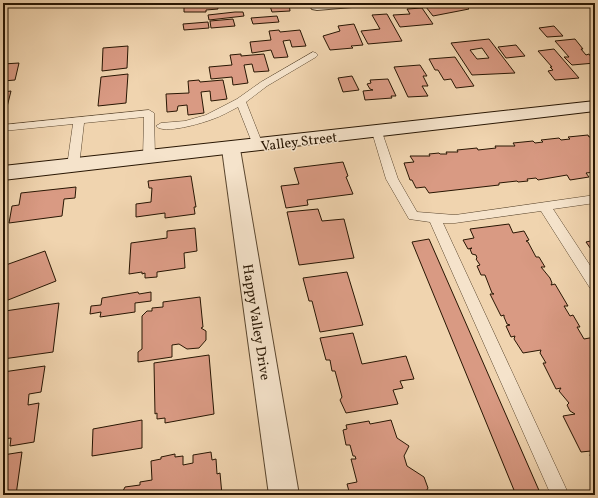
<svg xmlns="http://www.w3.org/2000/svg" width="598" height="498" font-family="Vollkorn,serif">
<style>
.building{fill:#d99a83;stroke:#281603;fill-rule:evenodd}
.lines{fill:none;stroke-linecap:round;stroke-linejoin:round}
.lane-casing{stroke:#5a462e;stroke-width:1}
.street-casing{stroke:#5a462e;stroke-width:2}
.secondary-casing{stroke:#281603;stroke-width:2}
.lane{fill:#f5e3cb;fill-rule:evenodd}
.street{fill:#f5e3cb;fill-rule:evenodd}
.secondary{fill:#f5e3cb;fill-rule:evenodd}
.labels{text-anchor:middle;stroke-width:3;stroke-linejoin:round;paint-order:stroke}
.street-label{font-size:14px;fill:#281603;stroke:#f5e3cb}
</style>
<rect width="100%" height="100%" fill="#f0d4af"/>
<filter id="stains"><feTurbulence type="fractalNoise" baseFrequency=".005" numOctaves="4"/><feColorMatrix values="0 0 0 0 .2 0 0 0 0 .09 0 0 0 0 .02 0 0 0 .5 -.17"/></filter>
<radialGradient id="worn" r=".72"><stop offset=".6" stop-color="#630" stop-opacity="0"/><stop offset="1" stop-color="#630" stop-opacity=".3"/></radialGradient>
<g class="building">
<polygon points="217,3 218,9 206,10 206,12 184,12 184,4"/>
<polygon points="269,3 289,3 290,11 272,12"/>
<polygon points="463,3 469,9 433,16 426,7"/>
<polygon points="468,3 484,3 479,7 471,7"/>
<polygon points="422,8 433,24 400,27 393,15 410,14 407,9"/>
<polygon points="235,12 243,12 244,16 209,20 208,15"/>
<polygon points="387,14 402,41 368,44 361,31 380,29 372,15"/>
<polygon points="277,16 279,22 253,24 251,18"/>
<polygon points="233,19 235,26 211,28 210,21"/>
<polygon points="208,22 209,28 184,30 183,24"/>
<polygon points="354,24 363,45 351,46 353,48 330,50 323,36 340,31 338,26"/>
<polygon points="554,26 563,36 547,37 539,28"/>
<polygon points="279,30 280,32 300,30 306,46 292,47 290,40 283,41 288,57 274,58 271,50 252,53 250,42 271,40 269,31"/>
<path d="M489 39 515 73 472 75 451 43ZM482 48 489 58 477 59 470 50Z"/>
<polygon points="575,39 583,49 581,49 586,55 589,54 595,63 572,65 564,57 569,57 555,41"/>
<polygon points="516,45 525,56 506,58 498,47"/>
<polygon points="128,46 127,68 102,71 103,48"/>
<polygon points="554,49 579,78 555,80 548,71 553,70 550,67 552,67 538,51"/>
<polygon points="241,54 241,56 264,54 269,71 254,72 252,64 244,65 248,83 233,85 232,77 211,79 209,67 232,65 230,55"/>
<polygon points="455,57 474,86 456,88 451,79 444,80 438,70 435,70 429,59"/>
<polygon points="19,63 15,80 3,81 3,64"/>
<polygon points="420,65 427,76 423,76 428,86 422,86 428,96 408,97 394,67"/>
<polygon points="128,74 126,103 98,106 101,77"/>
<polygon points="352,76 359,90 343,92 338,78"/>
<polygon points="388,79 396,96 391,96 392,98 365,100 363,91 373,90 370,89 367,84 371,83 370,80"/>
<polygon points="199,80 200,82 223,80 227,99 211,101 210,91 201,92 204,113 188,115 187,105 178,106 177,111 167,112 166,94 189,93 188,81"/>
<polygon points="11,91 6,111 3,111 3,92"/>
<polygon points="588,135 589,137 595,136 595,172 586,173 589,177 570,180 567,175 538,180 536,178 527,179 528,181 518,182 517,181 499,183 499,185 429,193 425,187 416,188 412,180 410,180 404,163 414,162 410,156 430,156 429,154 439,153 440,154 447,154 446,152 458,152 457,150 477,148 478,150 496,148 495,146 515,146 513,143 533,141 535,143 543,142 541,140 559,138 561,140 570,139 568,137"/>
<polygon points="343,162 348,176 346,177 353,194 307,200 308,205 286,208 281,186 299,184 294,168"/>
<polygon points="191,176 196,207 194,207 195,214 165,218 165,213 136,217 136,204 151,202 152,188 149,188 148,181"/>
<polygon points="76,187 75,198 64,199 62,216 9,223 12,206 19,205 21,193"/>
<polygon points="318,209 322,221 344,219 354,258 299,265 287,212"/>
<polygon points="509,224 513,233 524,231 529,240 526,241 528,242 536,257 539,257 545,267 541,267 550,278 552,283 551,285 555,284 568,306 564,306 570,316 573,315 580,327 577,327 584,339 595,337 595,461 590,456 591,451 581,452 563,416 575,414 570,411 567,405 569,403 559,391 561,388 556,389 543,363 546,363 540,353 541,350 523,353 514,339 515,336 511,337 506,326 510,325 507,324 504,317 504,315 501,316 490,294 494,294 492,293 485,275 481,275 477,266 480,265 476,259 477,258 476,255 472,254 470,249 472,248 468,249 463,240 474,238 470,229"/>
<polygon points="195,228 197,251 184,253 185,268 157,272 157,277 145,278 145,273 142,274 142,272 129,274 131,243 167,238 167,231"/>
<polygon points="429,239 541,495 516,495 412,242"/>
<polygon points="595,240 595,255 586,242"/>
<polygon points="45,251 56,281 3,302 3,266"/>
<polygon points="347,272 363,325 320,332 312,301 309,301 303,278"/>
<polygon points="138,292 139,294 151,292 151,301 135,303 135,312 100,317 101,312 90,314 91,306 101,305 102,298"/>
<polygon points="200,297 203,327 201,328 206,331 206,340 199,348 187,349 179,344 172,345 172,357 138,362 138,352 142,349 142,316 147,311 152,311 152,308 163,307 163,302"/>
<polygon points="59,303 53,352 3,359 3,319 5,311"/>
<polygon points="353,333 362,364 406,356 414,379 400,381 403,388 393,390 398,404 346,413 340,400 342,397 335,371 332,371 330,360 326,360 320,338"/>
<polygon points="209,355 214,414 165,423 165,418 157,419 157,413 155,414 154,363"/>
<polygon points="45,366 41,392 29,394 28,405 39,403 34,442 10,446 11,438 3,439 3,372"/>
<polygon points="142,420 142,448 92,456 93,429"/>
<polygon points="391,420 397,438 409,446 404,456 407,466 424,477 428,488 424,495 350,495 347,484 357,482 351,459 356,459 355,456 353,456 350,445 346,445 343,430 347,429 346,425 369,421 370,424"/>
<polygon points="22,452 16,495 3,495 3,455"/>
<polygon points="211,452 212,460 216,459 217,474 220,473 222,495 121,495 125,487 140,485 140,482 152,480 151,461 161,459 161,457 175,454 175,457 183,456 183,465 193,463 193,455"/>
</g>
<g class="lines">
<g class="lane-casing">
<g id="lane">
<path d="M313 52 316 53 318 55 316 57 267 86 246 102 263 145 262 147H254L253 145 238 107C230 111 222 116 213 119 203 123 163 135 156 126L161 123 185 121 206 115 237 99 261 82Z"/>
<polygon points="149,110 154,113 155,158 153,161 145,161 143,158 144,117 84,123 79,166 77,169 69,169 67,166 73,124 3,131 3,125"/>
<polygon points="377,129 382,132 398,179 417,212 455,215 595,195 595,203 553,209 595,273 595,289 590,288 541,211 455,223 443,223 569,495 551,495 430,222 409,219 386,179 372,132"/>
</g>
</g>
<g class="street-casing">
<g id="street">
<polygon points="312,3 359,3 357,6 352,7 317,10 312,9 310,6"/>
<polygon points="231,143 238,145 240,149 299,495 269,495 222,149 224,145"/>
</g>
</g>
<g class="secondary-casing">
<polygon id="secondary" points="595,101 595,111 3,180 3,166"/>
</g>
<use href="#lane" class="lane"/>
<use href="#street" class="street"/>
<use href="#secondary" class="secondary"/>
</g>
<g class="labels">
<g class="street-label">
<text transform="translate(299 141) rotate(-7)" y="5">Valley Street</text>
<text transform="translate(257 322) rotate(81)" y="5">Happy Valley Drive</text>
</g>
</g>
<rect width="598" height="498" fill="none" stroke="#f0d4af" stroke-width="16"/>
<rect x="4" y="4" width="590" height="490" fill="none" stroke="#281603" stroke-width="2"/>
<rect x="8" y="8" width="582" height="482" fill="none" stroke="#281603"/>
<rect width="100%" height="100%" filter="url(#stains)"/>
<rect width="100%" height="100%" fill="url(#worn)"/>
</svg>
